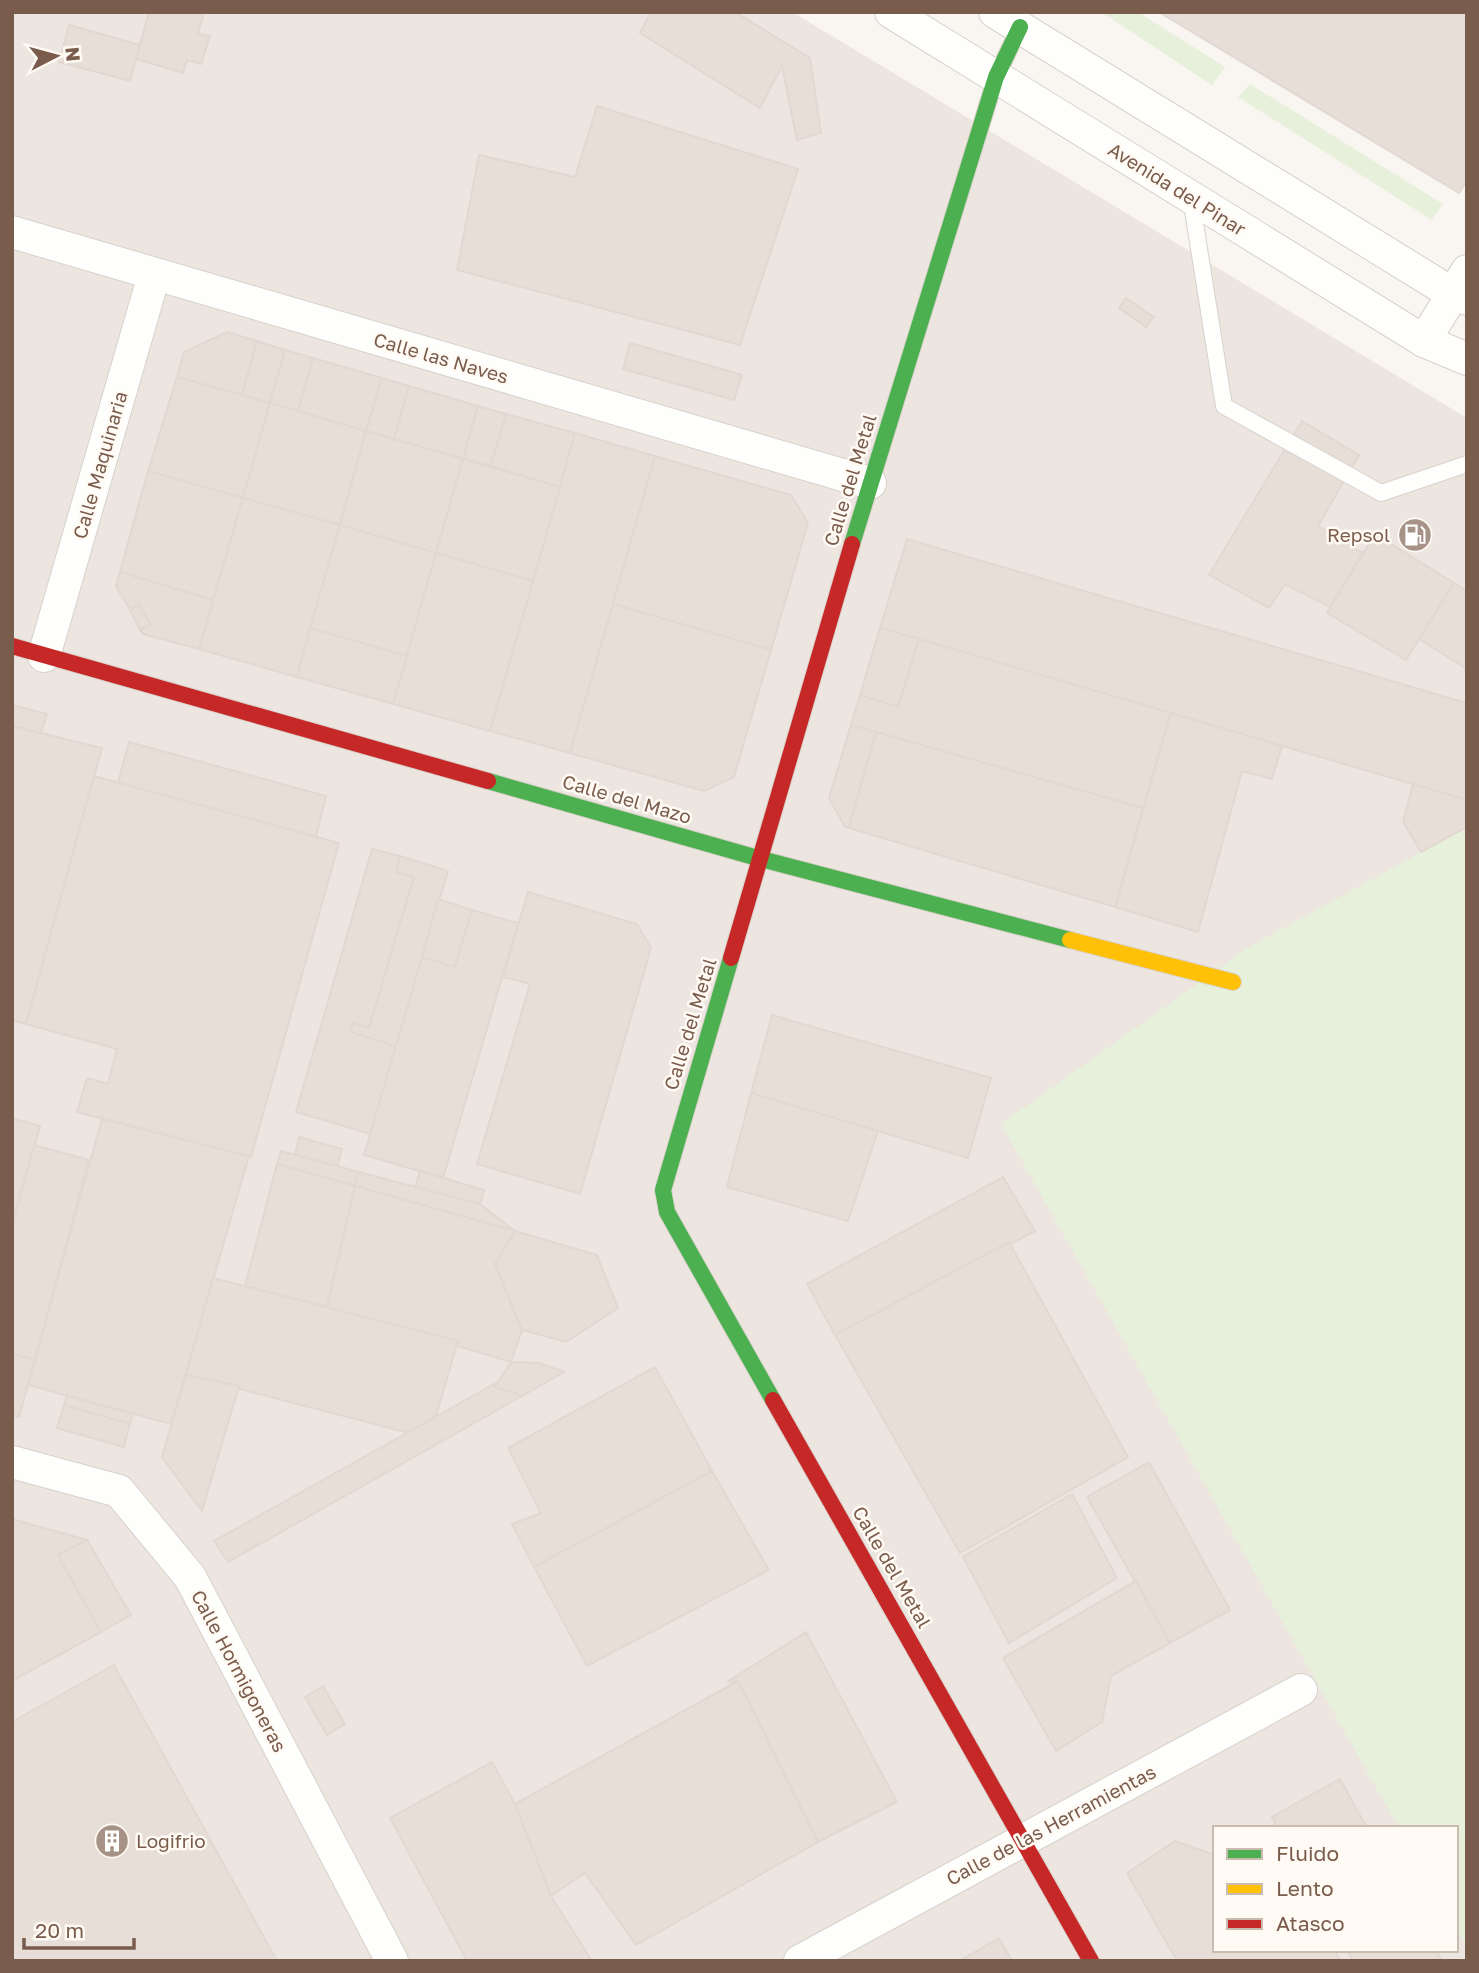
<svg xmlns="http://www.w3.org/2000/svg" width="1479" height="1973" font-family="'Golos Text',sans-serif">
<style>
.industrial{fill:#ede5e0;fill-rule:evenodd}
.green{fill:#e7f0db}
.building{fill:#e6ded7;stroke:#e2d8d2;stroke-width:2}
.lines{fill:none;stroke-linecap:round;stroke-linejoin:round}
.lane-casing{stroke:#d7d1cb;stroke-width:18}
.street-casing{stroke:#d7d1cb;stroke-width:34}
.fast-casing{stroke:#d9d2cb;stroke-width:18}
.slow-casing{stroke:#d9d2cb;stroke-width:18}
.jam-casing{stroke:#d9d2cb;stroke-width:18}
.lane{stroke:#fefefd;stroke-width:16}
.street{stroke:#fefefd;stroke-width:32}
.fast{stroke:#4caf50;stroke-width:16}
.slow{stroke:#ffc107;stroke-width:16}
.jam{stroke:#c62828;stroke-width:16}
.labels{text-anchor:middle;stroke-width:5;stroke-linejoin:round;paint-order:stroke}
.street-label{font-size:19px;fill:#7a5c4d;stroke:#fffaf3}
.poi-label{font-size:19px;fill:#7a5c4d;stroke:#fffaf3;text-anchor:end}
</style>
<rect width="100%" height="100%" fill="#f9f5f0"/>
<path class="industrial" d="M12 12H792L1467 418V1961H12ZM1215 1828H1456V1950H1215Z"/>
<g class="green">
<polygon points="1101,12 1138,12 1225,67 1212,85"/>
<polygon points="1250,84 1443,204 1432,220 1238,97"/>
<polygon points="1467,827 1467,1947 1456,1928 1456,1828 1399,1828 1001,1124 1249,947"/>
</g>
<g class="building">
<polygon points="149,12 204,12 198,34 210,36 201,64 187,60 183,73 136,59"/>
<polygon points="651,12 735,12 810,58 821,133 797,140 782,66 760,108 640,33"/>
<polygon points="1159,12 1467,12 1467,181 1459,193"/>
<polygon points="69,25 140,45 130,81 59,62"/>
<polygon points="597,106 798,169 740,345 457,270 479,155 575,177"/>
<polygon points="1126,298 1154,317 1146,327 1119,308"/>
<polygon points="227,332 257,341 242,395 177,377 184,352"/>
<polygon points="257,341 285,350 270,403 242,395"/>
<polygon points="630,343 742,375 734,400 623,369"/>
<polygon points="285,350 313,358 298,411 270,403"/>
<polygon points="313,358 382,378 366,431 298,411"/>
<polygon points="177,377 270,403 243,498 148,471"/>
<polygon points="382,378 409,386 394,439 366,431"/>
<polygon points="409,386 478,406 463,459 394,439"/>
<polygon points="270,403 366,431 340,525 243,498"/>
<polygon points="478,406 506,414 491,466 463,459"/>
<polygon points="506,414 575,433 560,487 491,466"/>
<polygon points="1302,421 1359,455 1318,526 1363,553 1330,607 1285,584 1269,608 1209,575"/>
<polygon points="366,431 463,459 436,553 340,525"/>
<polygon points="575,433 655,456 570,753 490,731"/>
<polygon points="655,456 791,495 808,523 771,650 613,604"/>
<polygon points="463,459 560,487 533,581 436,553"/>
<polygon points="148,471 243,498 213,600 120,572"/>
<polygon points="243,498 340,525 297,677 199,649"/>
<polygon points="340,525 436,553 407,656 310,628"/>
<polygon points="1375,534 1454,583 1406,660 1327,613"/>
<polygon points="907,539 1467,703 1467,800 880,628"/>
<polygon points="436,553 533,581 490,731 393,704"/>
<polygon points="120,572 213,600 199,649 143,634 140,630 150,624 139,605 130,610 116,586"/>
<polygon points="1454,583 1467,591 1467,669 1419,639"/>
<polygon points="613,604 771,650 734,777 704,791 570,753"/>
<polygon points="139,605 150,624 140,630 130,610"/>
<polygon points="310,628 407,656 393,704 297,677"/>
<polygon points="880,628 919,639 898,707 860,695"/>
<polygon points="919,639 1171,713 1143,808 851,725 860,695 898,707"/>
<polygon points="12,705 47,714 41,733 12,726"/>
<polygon points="1171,713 1282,746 1272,779 1242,771 1198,932 1115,907"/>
<polygon points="851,725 876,732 849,828 845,827 829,798"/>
<polygon points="12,726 102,748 26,1024 12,1020"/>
<polygon points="876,732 1143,808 1115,907 849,828"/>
<polygon points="129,742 326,796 316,837 118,783"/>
<polygon points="94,776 339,843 251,1157 77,1112 87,1078 108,1084 117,1049 26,1024"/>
<polygon points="1413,784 1467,800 1467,827 1421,852 1403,822"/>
<polygon points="372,849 400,856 396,872 414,877 369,1028 353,1023 351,1032 396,1046 371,1134 296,1112"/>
<polygon points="400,856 448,871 396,1046 351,1032 353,1023 369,1028 414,877 396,872"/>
<polygon points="528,892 637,924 651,948 580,1194 477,1164 530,984 503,977"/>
<polygon points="438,899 472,910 455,967 422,957"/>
<polygon points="472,910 518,923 443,1178 364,1155 422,957 455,967"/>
<polygon points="772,1015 991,1078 968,1158 751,1093"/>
<polygon points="751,1093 878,1131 848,1221 727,1187"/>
<polygon points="12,1118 40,1126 12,1226"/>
<polygon points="102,1119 249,1156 171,1424 28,1385"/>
<polygon points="299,1137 342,1149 337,1166 295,1155"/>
<polygon points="34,1145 89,1160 35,1360 12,1354 12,1226"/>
<polygon points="281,1151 359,1172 355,1186 277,1164"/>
<polygon points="277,1164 355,1186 327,1307 245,1286"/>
<polygon points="420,1171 484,1190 480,1204 415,1188"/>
<polygon points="359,1172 480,1204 515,1231 355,1186"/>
<polygon points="1003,1177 1035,1231 835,1335 807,1284"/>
<polygon points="355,1186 515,1231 495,1264 522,1330 511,1362 327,1307"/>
<polygon points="515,1231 597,1255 618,1308 566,1342 522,1330 495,1264"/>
<polygon points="1009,1242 1128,1457 960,1553 835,1335"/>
<polygon points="213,1278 458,1341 436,1416 409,1433 186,1375"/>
<polygon points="12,1354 35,1360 19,1417 12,1415"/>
<polygon points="511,1362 540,1363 564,1372 522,1396 495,1387"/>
<polygon points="655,1367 712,1471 534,1567 512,1524 541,1513 508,1448"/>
<polygon points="186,1375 239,1386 202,1511 162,1457"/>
<polygon points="496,1383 495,1387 522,1396 228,1562 214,1541"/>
<polygon points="67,1396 133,1414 130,1424 64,1405"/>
<polygon points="64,1405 130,1424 124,1447 57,1428"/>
<polygon points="1149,1462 1230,1610 1170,1643 1087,1497"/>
<polygon points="712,1471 769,1570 587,1666 534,1567"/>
<polygon points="1072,1494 1117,1578 1009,1643 963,1557"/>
<polygon points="12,1519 87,1540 58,1555 101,1632 12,1681"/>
<polygon points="87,1540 131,1615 101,1632 58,1555"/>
<polygon points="1136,1581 1170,1643 1111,1676 1102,1722 1056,1751 1003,1658"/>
<polygon points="806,1632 897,1802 818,1842 738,1681 727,1682"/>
<polygon points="114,1665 277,1961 12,1961 12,1722"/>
<polygon points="738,1681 818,1842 636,1945 585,1873 551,1896 515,1804"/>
<polygon points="323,1686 345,1724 327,1735 305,1697"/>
<polygon points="492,1762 515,1804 551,1896 592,1961 467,1961 390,1818"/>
<polygon points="1340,1779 1367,1828 1278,1828 1272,1817"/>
<polygon points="1175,1841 1215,1855 1215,1950 1335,1950 1340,1961 1177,1961 1127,1873"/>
<polygon points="999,1938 1012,1961 959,1961 975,1952"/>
<polygon points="1347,1950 1436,1950 1442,1961 1353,1961"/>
</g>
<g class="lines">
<g class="lane-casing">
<polyline id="lane" points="1191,198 1224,406 1381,493 1467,464"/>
</g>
<g class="street-casing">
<g id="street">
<polyline points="891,12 1424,341 1467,359"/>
<polyline points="995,12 1453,294 1467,299"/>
<polyline points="12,232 870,483"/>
<polyline points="1424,341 1467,271"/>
<polyline points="44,656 154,275"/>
<polyline points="12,1462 119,1491 190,1577 392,1961"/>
<polyline points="800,1961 1301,1690"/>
</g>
</g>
<g class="fast-casing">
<g id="fast">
<polyline points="852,544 996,77 1020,27"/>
<polyline points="488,781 761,859 1070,940"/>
<polyline points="731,958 663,1190 667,1212 773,1400"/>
</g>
</g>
<g class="slow-casing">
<polyline id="slow" points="1070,940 1233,982"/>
</g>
<g class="jam-casing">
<g id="jam">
<polyline points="12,646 488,781"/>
<polyline points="731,958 852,544"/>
<polyline points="773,1400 1091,1961"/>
</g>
</g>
<use href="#lane" class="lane"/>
<use href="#street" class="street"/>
<use href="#fast" class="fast"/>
<use href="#slow" class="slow"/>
<use href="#jam" class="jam"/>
</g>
<defs>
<g id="fuel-disc" transform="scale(1.75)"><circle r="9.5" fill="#a69286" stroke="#fffaf3"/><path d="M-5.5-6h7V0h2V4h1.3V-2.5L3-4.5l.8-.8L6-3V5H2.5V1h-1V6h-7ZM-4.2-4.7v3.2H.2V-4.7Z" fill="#fff"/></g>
<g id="building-disc" transform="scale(1.75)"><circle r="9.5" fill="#a69286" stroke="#fffaf3"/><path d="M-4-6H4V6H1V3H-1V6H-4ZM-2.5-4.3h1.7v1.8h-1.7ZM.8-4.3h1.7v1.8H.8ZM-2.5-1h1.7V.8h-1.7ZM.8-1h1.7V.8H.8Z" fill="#fff"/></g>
</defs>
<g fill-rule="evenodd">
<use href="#fuel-disc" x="1415" y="535"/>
<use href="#building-disc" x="112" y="1841"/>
</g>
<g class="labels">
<g class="street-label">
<text transform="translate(1177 189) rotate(32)" y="7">Avenida del Pinar</text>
<text transform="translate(441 358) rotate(16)" y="7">Calle las Naves</text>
<text transform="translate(100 465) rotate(-74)" y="7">Calle Maquinaria</text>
<text transform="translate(850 480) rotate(-73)" y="7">Calle del Metal</text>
<text transform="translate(627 799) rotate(16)" y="7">Calle del Mazo</text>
<text transform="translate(690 1024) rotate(-73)" y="7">Calle del Metal</text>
<text transform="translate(892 1567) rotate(60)" y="7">Calle del Metal</text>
<text transform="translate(239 1671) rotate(62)" y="7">Calle Hormigoneras</text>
<text transform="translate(1051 1825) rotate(-28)" y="7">Calle de las Herramientas</text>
</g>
<g class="poi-label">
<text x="1390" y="542">Repsol</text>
<text x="136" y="1848" text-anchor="start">Logifrio</text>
</g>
</g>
<rect width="1479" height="1973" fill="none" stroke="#7a5c4d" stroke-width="28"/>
<rect x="1213" y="1826" width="245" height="126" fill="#fffaf3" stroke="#cabbb1" stroke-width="2"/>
<rect x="1227" y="1849" width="35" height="10" fill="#4caf50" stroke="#cabbb1" stroke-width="2"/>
<text x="1276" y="1861" font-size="21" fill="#7a5c4d">Fluido</text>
<rect x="1227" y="1884" width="35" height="10" fill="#ffc107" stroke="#cabbb1" stroke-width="2"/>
<text x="1276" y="1896" font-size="21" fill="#7a5c4d">Lento</text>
<rect x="1227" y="1919" width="35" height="10" fill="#c62828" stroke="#cabbb1" stroke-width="2"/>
<text x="1276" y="1931" font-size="21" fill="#7a5c4d">Atasco</text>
<g transform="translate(56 56) rotate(84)" stroke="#fffaf3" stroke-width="5" paint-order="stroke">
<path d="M0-5L12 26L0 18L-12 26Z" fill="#7a5c4d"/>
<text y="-10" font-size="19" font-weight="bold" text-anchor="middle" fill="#7a5c4d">N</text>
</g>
<path d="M24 1938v10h110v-10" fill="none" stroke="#7a5c4d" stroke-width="3.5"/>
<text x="35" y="1938" font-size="21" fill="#7a5c4d" stroke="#fffaf3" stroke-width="5" paint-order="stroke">20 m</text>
</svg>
